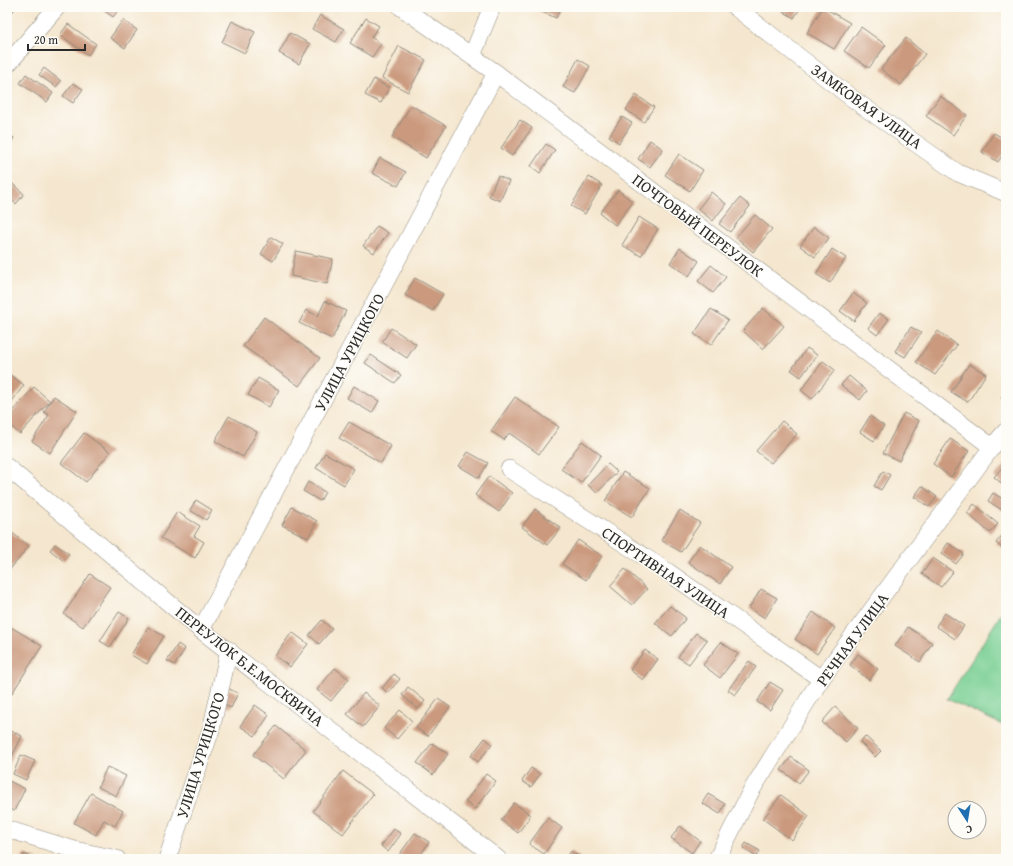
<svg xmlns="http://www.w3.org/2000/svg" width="1013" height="866" font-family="'Gentium Book Plus',serif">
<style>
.green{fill:#78cf93;stroke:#527d5f}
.building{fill:#cb9a7e}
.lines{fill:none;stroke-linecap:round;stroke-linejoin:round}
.street-casing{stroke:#90897d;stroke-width:18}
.street{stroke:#fff;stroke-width:17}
.labels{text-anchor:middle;stroke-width:3;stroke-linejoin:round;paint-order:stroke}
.street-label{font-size:16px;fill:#2b2b2b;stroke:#fdfcf7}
</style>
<rect width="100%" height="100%" fill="#fdfcf7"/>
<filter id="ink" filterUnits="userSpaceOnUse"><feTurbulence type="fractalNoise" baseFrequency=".025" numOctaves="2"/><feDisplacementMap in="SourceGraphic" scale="8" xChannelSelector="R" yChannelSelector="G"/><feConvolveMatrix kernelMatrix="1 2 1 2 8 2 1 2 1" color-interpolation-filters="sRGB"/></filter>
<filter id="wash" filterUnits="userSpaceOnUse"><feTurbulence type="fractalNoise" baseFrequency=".012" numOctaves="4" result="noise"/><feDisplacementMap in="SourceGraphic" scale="16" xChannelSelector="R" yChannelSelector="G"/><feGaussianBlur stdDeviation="0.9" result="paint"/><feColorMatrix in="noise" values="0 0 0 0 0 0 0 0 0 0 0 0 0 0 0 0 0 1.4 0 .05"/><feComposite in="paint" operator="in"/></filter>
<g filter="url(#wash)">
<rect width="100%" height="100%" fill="#f5e7cf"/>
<polygon class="green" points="1006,606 1006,720 1003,725 947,699"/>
<g id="blocks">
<g class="building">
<polygon points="7,7 16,7 7,19"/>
<polygon points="99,7 111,7 117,12 113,17"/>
<polygon points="531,7 561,7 556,18"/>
<polygon points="776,7 801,7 794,18"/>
<polygon points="823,7 850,23 834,49 807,33"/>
<polygon points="320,15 344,29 336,42 312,29"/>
<polygon points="366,18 379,26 371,37 381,44 372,57 350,43"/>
<polygon points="123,20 137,30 125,48 110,38"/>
<polygon points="232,21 255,32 245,53 222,42"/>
<polygon points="68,24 96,44 88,55 60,35"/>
<polygon points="861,27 886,45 869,68 844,51"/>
<polygon points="290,33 310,44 299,64 279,53"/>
<polygon points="906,38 925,54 901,85 881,69"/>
<polygon points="399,46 426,60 408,92 382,78"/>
<polygon points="578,59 590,66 575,93 563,87"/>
<polygon points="44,68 61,81 56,87 39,75"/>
<polygon points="26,74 53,93 47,102 20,83"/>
<polygon points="374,79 389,88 381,103 365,95"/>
<polygon points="73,83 83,89 73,103 63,96"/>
<polygon points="636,95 654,107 644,122 626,110"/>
<polygon points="940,96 967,115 953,135 926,116"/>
<polygon points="411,105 446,126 426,158 392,137"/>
<polygon points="622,117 632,123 619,143 609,136"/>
<polygon points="520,120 532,128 512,156 501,148"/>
<polygon points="7,132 14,138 7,147"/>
<polygon points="994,133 1006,140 1006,150 998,162 982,152"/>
<polygon points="650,140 663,149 650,167 638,159"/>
<polygon points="546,144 555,150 540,173 531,166"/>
<polygon points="679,154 703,170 690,191 665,175"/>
<polygon points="380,158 406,172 398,186 372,173"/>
<polygon points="498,176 509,181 500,201 489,196"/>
<polygon points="589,177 602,185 585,214 571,206"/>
<polygon points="7,179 24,194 16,204 7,196"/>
<polygon points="618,190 633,202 615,225 600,213"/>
<polygon points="711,192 726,204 713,221 698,209"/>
<polygon points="740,198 750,206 730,232 719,224"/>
<polygon points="755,215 772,229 753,252 736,237"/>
<polygon points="639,217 658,229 641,256 622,245"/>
<polygon points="377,226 388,233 374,253 363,246"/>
<polygon points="814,227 829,238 815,257 800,246"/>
<polygon points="271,237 283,244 273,261 261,254"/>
<polygon points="680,248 699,261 689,276 670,263"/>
<polygon points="832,249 846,258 830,283 816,274"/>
<polygon points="296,251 333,259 327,284 291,276"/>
<polygon points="711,265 726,277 713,293 698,281"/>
<polygon points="415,278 443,294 433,311 405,295"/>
<polygon points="853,293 867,303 854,321 840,311"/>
<polygon points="325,301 346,311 332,339 299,323 306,310 318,316"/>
<polygon points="763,308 784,326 763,349 743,331"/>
<polygon points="711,309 728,320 711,345 694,334"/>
<polygon points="879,313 889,319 877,335 868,328"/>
<polygon points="264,317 320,358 299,386 243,346"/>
<polygon points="911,327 921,333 905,357 895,351"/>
<polygon points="391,328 416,344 407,358 382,342"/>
<polygon points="938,331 957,345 935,375 916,362"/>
<polygon points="807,348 817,355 801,377 791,370"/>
<polygon points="371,355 401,375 395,383 365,363"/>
<polygon points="823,361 835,370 812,399 801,390"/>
<polygon points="969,364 986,374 968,402 951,392"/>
<polygon points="9,374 24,385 7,408 7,377"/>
<polygon points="849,376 867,391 860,400 841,385"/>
<polygon points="258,378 279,390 269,407 248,395"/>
<polygon points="354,386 379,401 372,413 347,398"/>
<polygon points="34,387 50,401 20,434 7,423 7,418"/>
<polygon points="1006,392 1006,402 1001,398"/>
<polygon points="54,396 77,411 50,453 32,441 49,415 44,412"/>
<polygon points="515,397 559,427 539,454 509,433 504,440 491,431"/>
<polygon points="904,413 919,421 899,461 883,453"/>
<polygon points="229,416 257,432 243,457 215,441"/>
<polygon points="870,416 884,426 874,441 860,432"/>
<polygon points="782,421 797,434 771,463 756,451"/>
<polygon points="349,422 391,446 381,463 339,438"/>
<polygon points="84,433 110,452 86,482 61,463"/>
<polygon points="950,439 969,451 951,477 933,464"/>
<polygon points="582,441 601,455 581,483 561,469"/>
<polygon points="468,452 488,463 479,478 459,466"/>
<polygon points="325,453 354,469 344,485 316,468"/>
<polygon points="1006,463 1006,487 994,477"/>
<polygon points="608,464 617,472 597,493 588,485"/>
<polygon points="883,471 890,475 881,490 874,486"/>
<polygon points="623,472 650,488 632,517 605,501"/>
<polygon points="489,476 512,493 499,512 475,495"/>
<polygon points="308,482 325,492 320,501 303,491"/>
<polygon points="922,486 937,497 929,507 914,497"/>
<polygon points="993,493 1006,501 1005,512 988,501"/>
<polygon points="196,500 212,510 206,520 190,510"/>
<polygon points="974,504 998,524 990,533 967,513"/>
<polygon points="292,507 317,521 308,538 282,525"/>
<polygon points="535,509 561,528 547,545 522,527"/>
<polygon points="680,510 700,523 681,552 661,540"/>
<polygon points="177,512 200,526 194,536 204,542 195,558 161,538"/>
<polygon points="7,529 29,546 7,573"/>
<polygon points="1004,533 1006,535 1006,551 996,543"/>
<polygon points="578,540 602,556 586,580 562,564"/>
<polygon points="948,543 964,554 956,564 941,553"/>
<polygon points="55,544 69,554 64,561 50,550"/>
<polygon points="700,545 731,567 720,584 688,562"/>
<polygon points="933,558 953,572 941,587 922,574"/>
<polygon points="625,569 647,589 632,605 610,586"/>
<polygon points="90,574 110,587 83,627 64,614"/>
<polygon points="761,589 777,598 765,618 749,608"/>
<polygon points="670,606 686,618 672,636 655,623"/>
<polygon points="119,612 129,618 110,647 100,641"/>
<polygon points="813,612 835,628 817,654 795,639"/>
<polygon points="945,613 964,626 955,639 936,626"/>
<polygon points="322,620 332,629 319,644 309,635"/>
<polygon points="11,627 42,646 7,701 7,632"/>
<polygon points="148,627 164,636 147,664 131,655"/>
<polygon points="908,627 932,643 920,662 895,646"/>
<polygon points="292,632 308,644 290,667 275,656"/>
<polygon points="696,633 707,640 689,664 678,657"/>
<polygon points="721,642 738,654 720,678 703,665"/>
<polygon points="178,644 185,649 175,665 167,661"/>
<polygon points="645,650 658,659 643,680 630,670"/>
<polygon points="858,654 878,669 869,680 850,665"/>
<polygon points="749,661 756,667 735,695 728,690"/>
<polygon points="335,668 349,679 331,701 317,690"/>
<polygon points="394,674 400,679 388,693 382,688"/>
<polygon points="770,682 783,690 770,710 757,702"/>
<polygon points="408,687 425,701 418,709 402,695"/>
<polygon points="229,689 238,693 231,708 222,704"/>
<polygon points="364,693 380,706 363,727 347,714"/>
<polygon points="438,699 450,707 428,736 416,728"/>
<polygon points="255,705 269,715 255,736 240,726"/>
<polygon points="835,707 858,728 846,742 822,722"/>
<polygon points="400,710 412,721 397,739 384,728"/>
<polygon points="276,726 306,750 284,779 253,755"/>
<polygon points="7,729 22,736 7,767"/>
<polygon points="865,736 881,751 875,757 860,742"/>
<polygon points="485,738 492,744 478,762 471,756"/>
<polygon points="432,743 448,754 433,775 417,763"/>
<polygon points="21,755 35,761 26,780 13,774"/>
<polygon points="791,757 809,770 799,783 781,770"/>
<polygon points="107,767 126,776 116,796 98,787"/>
<polygon points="531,768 540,774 531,787 522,781"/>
<polygon points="343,771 373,794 343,834 313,811"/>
<polygon points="486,774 496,781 475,809 465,802"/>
<polygon points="7,780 25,789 14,811 7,808"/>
<polygon points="91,793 123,811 115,826 104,820 96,835 74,823"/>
<polygon points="708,794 725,804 720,814 702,803"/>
<polygon points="781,795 809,816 792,840 763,819"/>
<polygon points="514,803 531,815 518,833 501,820"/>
<polygon points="548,818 562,828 544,854 529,844"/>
<polygon points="680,826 700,841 692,853 671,838"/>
<polygon points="394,829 401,834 388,852 381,846"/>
<polygon points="415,833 429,842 418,859 405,859 399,855"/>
<polygon points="746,843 760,851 756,857 743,848"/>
<polygon points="571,851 582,859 566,859"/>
<polygon points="24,854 38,859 22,859"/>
<polygon points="446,854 453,859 442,859"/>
</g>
</g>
</g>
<g filter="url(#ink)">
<use href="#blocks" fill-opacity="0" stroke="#90897d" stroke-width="1"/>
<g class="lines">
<g class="street-casing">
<g id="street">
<polyline points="401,7 496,73 992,447"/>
<polyline points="735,7 857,102 958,173 1006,193"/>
<polyline points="472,56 492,7"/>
<polyline points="7,65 57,7"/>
<polyline points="7,467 201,630 498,859"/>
<polyline points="509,469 668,572 821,679"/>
<polyline points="201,630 496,73"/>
<polyline points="7,829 75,850 117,859"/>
<polyline points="167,859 211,730 229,650"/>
<polyline points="717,859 751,791 821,679 992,447 1006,431"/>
</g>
</g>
<use href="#street" class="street"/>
</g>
</g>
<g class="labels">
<g class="street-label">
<text transform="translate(867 106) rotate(36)" y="6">ЗАМКОВАЯ УЛИЦА</text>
<text transform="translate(698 225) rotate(37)" y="6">ПОЧТОВЫЙ ПЕРЕУЛОК</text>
<text transform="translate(349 352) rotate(-62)" y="6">УЛИЦА УРИЦКОГО</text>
<text transform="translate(666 572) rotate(34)" y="6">СПОРТИВНАЯ УЛИЦА</text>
<text transform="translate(852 639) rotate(-54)" y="6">РЕЧНАЯ УЛИЦА</text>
<text transform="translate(250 666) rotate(38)" y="6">ПЕРЕУЛОК Б.Е.МОСКВИЧА</text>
<text transform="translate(200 755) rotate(-73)" y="6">УЛИЦА УРИЦКОГО</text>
</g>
</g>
<rect width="1013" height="866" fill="none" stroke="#fdfcf7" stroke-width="24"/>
<g transform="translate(967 820) rotate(168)"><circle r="19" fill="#fdfcf7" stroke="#a9a8a5"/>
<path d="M0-3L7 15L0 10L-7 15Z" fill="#1f6fb2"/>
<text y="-6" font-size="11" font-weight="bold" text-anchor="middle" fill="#2b2b2b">С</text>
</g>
<path d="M28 44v6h57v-6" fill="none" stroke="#2b2b2b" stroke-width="2"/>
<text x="34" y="44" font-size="12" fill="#2b2b2b" stroke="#fdfcf7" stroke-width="3" paint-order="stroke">20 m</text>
</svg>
